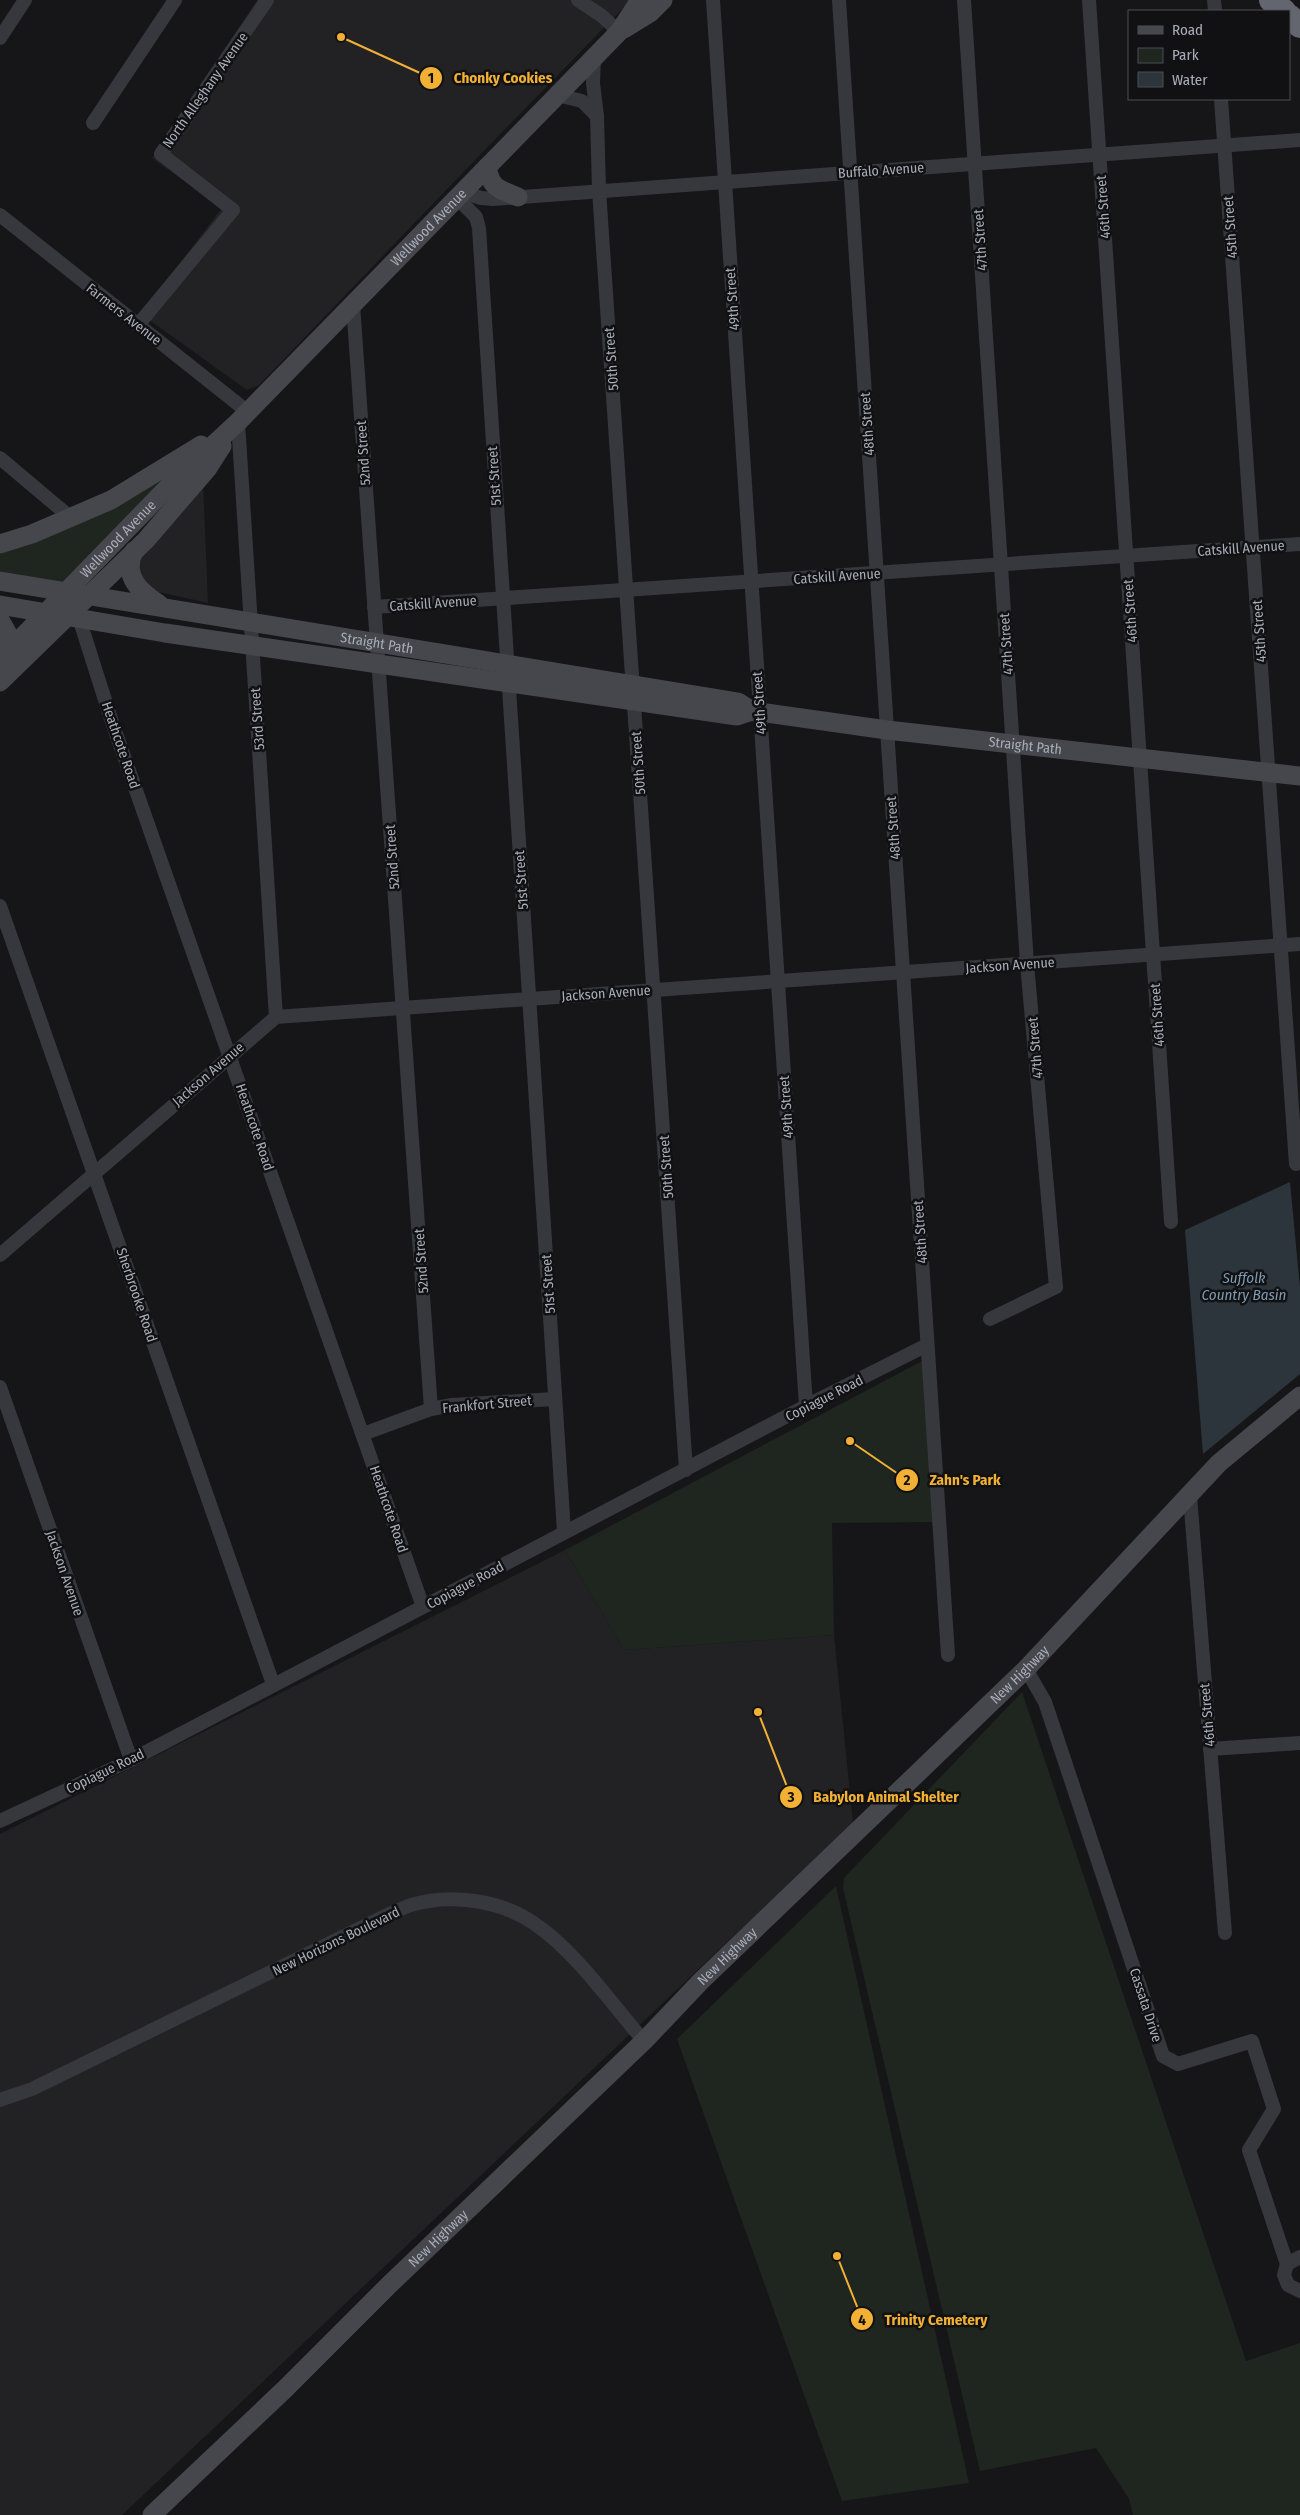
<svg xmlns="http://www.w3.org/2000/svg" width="1300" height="2515" font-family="'Fira Sans Condensed',sans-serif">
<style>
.built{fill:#222225}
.green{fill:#1e261f}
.water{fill:#2c353c}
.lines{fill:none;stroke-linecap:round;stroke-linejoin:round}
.street{stroke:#37383d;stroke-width:14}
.secondary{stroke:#45474d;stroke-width:19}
.highway{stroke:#63666e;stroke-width:24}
.labels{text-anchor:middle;stroke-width:5;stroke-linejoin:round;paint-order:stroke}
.street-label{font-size:14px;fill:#a8adb8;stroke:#111113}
.water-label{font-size:15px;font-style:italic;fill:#7f9bb3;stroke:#111113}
.leader{fill:none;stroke:#f2b134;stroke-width:2}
.callout-dot{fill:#f2b134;stroke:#111113;stroke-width:2}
.mark-label{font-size:15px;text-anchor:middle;font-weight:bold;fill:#111}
.callout-label{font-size:15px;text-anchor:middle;font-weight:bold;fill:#f2b134;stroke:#111113;stroke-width:5;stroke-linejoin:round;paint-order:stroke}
</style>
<rect width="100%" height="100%" fill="#161618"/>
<g class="built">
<polygon points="257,0 631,0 475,160 259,385 247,390 141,314 222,208 152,158"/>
<polygon points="203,481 208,603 145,589 134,559"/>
<polygon points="565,1550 624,1650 834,1635 853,1823 122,2515 0,2515 0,1834"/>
</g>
<g class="green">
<polygon points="189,459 64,585 0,575 0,549"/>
<polygon points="924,1360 936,1522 832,1523 834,1635 624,1650 565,1550"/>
<polygon points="1022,1692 1246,2361 1300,2343 1300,2515 1133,2515 1129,2499 1096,2448 980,2471 843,1888 844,1878"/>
<polygon points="836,1886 969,2483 842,2501 677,2039"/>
</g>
<polygon class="water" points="1290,1182 1300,1288 1300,1374 1203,1454 1185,1230"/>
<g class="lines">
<g class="street">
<polyline points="578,0 602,16 619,32"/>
<polyline points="713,0 806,1406"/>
<polyline points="839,0 948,1655"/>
<polyline points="964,0 1027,964 1056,1287 990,1319"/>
<polyline points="1089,0 1171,1222"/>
<polyline points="1214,0 1215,11"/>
<polyline points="0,38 25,0"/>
<polyline points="594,57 593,83 597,116 599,190 686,1470"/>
<polyline points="557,95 582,101 597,116"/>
<polyline points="1221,99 1296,1164"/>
<polyline points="93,123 175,0"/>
<polyline points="462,192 481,198 493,199 1300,140"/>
<polyline points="457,198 476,217 479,228 564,1532"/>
<polyline points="0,215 248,412"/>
<polyline points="353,304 431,1409"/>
<polyline points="138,325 233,210 161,154 267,0"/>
<polyline points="238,422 276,1017"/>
<polyline points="0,458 70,517"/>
<polyline points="374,607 1300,544"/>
<polyline points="79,618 112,722 423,1607"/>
<polyline points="0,906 273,1684"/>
<polyline points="0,1255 276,1017 1300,944"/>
<polyline points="0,1387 131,1760"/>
<polyline points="363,1434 431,1409 452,1405 555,1399"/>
<polyline points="1190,1496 1225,1933"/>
<polyline points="1026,1669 1045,1702 1163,2056 1178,2064 1252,2041 1274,2109 1249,2150 1287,2264"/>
<polyline points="1210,1749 1300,1743"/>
<polyline points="0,1821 131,1760 806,1406 927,1345"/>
<path d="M0 2100 32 2089 379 1919C389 1914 400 1909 411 1905 450 1893 501 1900 535 1924 575 1951 612 2004 644 2041"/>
<polyline points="1300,2257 1287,2264 1284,2275 1288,2285 1300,2291"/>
</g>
<g class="secondary">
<polyline points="624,29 650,13 663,0"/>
<path d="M487 167C491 189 499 189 518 197"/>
<polyline points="0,544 32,534 111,500 201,445"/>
<path d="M134 551C122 576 140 592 159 604"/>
<path id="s1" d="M0 581 738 702 752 711 759 712 887 730 1300 776"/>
<polyline points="0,605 165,633 737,716 752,711"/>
<polyline points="0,620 9,636 8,652"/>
<path id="s2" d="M0 660 169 486 238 422 619 32 640 0"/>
<polyline points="0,682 146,540 208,468 222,446"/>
<path id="s3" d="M152 2515 285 2389 388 2286 644 2041 701 1981 1026 1669 1219 1463 1300 1396"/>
</g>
<g class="highway">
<polyline points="1271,0 1284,11"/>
<polyline points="1289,16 1300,26"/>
</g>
</g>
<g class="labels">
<g class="street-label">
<text transform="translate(205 90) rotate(-55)" y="5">North Alleghany Avenue</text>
<text transform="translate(881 170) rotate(-4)" y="5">Buffalo Avenue</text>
<text transform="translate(1103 207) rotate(-94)" y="5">46th Street</text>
<text dy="5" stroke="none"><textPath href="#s2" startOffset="609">Wellwood Avenue</textPath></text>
<text transform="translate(1230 227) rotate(-94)" y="5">45th Street</text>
<text transform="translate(980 240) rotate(-94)" y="5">47th Street</text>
<text transform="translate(732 299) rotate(-94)" y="5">49th Street</text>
<text transform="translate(124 314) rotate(38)" y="5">Farmers Avenue</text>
<text transform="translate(611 359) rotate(-94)" y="5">50th Street</text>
<text transform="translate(867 424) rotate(-94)" y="5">48th Street</text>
<text transform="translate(363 453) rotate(-94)" y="5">52nd Street</text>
<text transform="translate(494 476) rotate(-94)" y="5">51st Street</text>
<text dy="5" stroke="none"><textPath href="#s2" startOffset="169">Wellwood Avenue</textPath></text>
<text transform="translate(1241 548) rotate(-4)" y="5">Catskill Avenue</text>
<text transform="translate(837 576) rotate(-4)" y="5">Catskill Avenue</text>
<text transform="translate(433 603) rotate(-4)" y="5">Catskill Avenue</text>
<text transform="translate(1130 611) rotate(-94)" y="5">46th Street</text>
<text transform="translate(1259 631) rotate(-94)" y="5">45th Street</text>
<text dy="5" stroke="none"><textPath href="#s1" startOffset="382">Straight Path</textPath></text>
<text transform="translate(1006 644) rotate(-94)" y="5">47th Street</text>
<text transform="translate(759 703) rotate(-94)" y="5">49th Street</text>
<text transform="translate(257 719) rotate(-94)" y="5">53rd Street</text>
<text dy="5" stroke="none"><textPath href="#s1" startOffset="1040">Straight Path</textPath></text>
<text transform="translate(121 745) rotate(71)" y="5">Heathcote Road</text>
<text transform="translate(638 763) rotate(-94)" y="5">50th Street</text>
<text transform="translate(893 828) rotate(-94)" y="5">48th Street</text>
<text transform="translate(392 857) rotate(-94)" y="5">52nd Street</text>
<text transform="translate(521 880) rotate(-94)" y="5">51st Street</text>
<text transform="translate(1010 965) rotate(-4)" y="5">Jackson Avenue</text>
<text transform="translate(606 993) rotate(-4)" y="5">Jackson Avenue</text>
<text transform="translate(1157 1015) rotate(-94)" y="5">46th Street</text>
<text transform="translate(1035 1048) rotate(-95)" y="5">47th Street</text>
<text transform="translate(208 1074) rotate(-41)" y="5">Jackson Avenue</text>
<text transform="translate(786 1107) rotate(-94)" y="5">49th Street</text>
<text transform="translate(255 1127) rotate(71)" y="5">Heathcote Road</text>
<text transform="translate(666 1167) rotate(-94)" y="5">50th Street</text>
<text transform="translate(920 1232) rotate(-94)" y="5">48th Street</text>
<text transform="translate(421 1261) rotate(-94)" y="5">52nd Street</text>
<text transform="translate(548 1284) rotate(-94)" y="5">51st Street</text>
<text transform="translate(137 1295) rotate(71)" y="5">Sherbrooke Road</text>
<text transform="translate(824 1398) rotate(-27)" y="5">Copiague Road</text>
<text transform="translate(487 1404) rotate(-5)" y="5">Frankfort Street</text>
<text transform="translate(389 1509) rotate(71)" y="5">Heathcote Road</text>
<text transform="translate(65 1573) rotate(71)" y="5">Jackson Avenue</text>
<text transform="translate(465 1585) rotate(-28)" y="5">Copiague Road</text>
<text dy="5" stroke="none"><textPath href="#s3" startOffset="1208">New Highway</textPath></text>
<text transform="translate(1207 1715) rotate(-95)" y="5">46th Street</text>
<text transform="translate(105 1771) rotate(-26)" y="5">Copiague Road</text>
<text transform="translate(336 1941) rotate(-26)" y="5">New Horizons Boulevard</text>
<text dy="5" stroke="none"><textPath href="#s3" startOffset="802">New Highway</textPath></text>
<text transform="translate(1146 2005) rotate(72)" y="5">Cassata Drive</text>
<text dy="5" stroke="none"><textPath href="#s3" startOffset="398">New Highway</textPath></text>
</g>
<g class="water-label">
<text x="1244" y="1283">Suffolk<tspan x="1244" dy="17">Country Basin</tspan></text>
</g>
</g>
<path class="leader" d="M341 37L431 78M850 1441L907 1480M758 1712L791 1797M837 2256L862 2319"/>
<g class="callout-dot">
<circle cx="341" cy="37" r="5"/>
<circle cx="850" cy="1441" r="5"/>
<circle cx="758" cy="1712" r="5"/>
<circle cx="837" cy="2256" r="5"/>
<circle cx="431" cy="78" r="12"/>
<circle cx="907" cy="1480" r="12"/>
<circle cx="791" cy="1797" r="12"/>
<circle cx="862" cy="2319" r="12"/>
</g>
<g class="mark-label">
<text x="431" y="83">1</text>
<text x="907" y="1485">2</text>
<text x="791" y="1802">3</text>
<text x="862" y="2325">4</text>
</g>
<g class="callout-label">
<text x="503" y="83">Chonky Cookies</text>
<text x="965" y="1485">Zahn's Park</text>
<text x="886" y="1802">Babylon Animal Shelter</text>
<text x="936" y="2325">Trinity Cemetery</text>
</g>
<rect x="1128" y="10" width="162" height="90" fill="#111113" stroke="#4d4f55"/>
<rect x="1138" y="26" width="25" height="8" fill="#45474d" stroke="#4d4f55"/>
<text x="1172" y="35" font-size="15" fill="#a8adb8">Road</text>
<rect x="1138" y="48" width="25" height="15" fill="#1e261f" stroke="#4d4f55"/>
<text x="1172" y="60" font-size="15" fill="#a8adb8">Park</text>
<rect x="1138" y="72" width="25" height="15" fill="#2c353c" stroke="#4d4f55"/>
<text x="1172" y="85" font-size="15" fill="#a8adb8">Water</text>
</svg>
